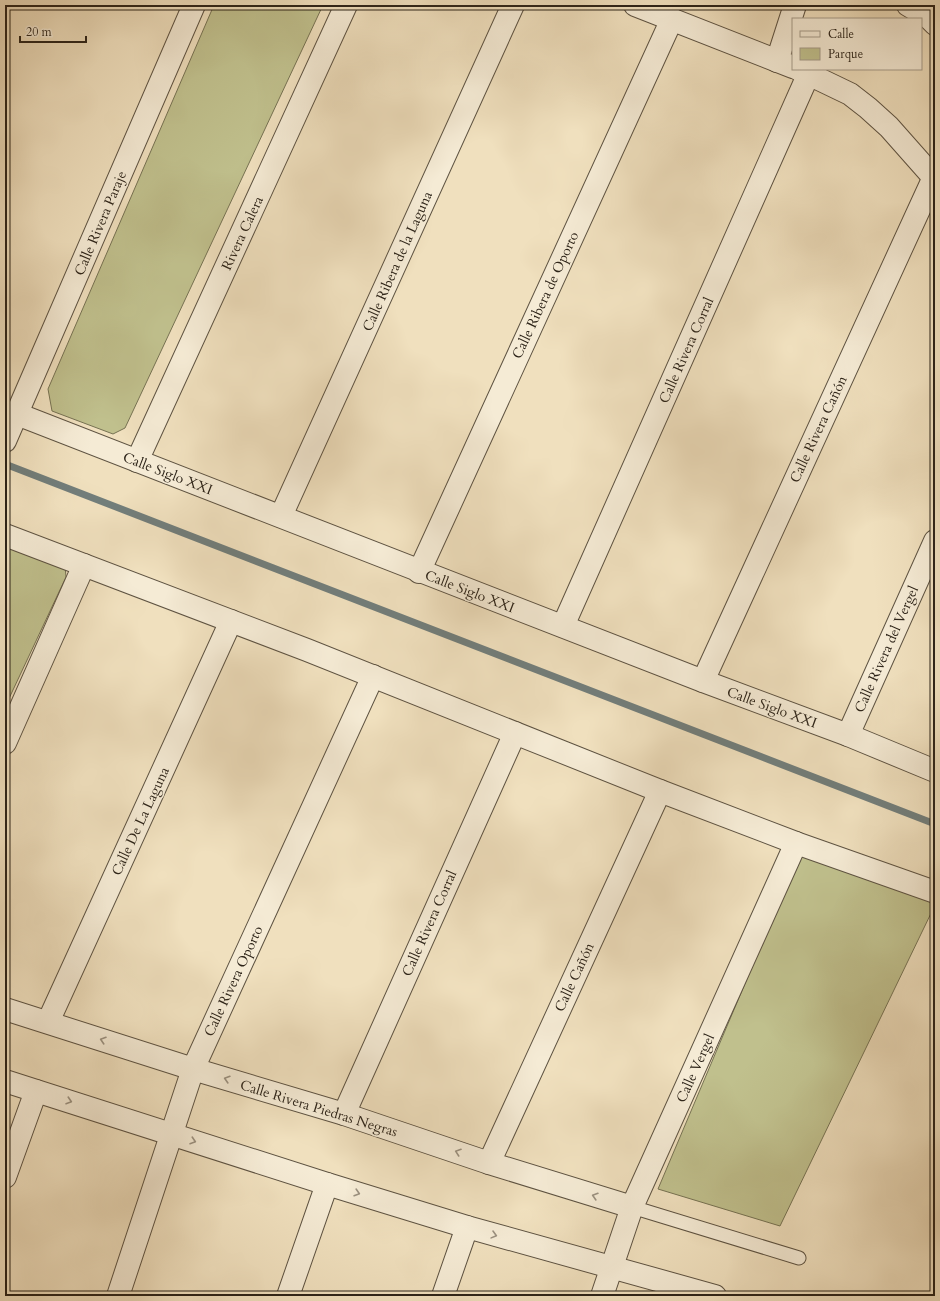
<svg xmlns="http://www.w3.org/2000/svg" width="940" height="1301" font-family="Cardo,serif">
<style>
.green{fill:#c0c08d;stroke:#767253}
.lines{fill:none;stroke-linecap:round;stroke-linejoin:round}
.stream{stroke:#727e7b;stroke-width:7}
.service-casing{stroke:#5e5342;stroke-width:15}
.minor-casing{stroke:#5e5342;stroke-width:24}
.tertiary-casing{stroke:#5e5342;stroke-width:24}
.service{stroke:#f5ebd5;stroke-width:13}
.minor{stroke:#f5ebd5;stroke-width:22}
.tertiary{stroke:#f5ebd5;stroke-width:22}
.oneway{stroke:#9b9180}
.labels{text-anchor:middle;stroke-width:3;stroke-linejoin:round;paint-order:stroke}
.street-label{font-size:14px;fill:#2d2419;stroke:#f5ebd5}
</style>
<rect width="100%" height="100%" fill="#f0e0be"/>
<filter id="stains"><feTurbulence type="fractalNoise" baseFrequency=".005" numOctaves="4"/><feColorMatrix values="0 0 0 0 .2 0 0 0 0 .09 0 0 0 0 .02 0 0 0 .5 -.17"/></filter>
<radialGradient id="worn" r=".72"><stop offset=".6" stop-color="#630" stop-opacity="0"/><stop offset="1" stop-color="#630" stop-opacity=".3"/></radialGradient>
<g class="green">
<polygon points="214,5 323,5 125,428 113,434 52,411 48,389"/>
<polygon points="5,543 65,566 66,577 5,707"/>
<polygon points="802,849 935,903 935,905 780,1226 658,1189"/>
</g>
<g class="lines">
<polyline class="stream" points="5,464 935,824"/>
<g class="service-casing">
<polyline id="service" points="632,1207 799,1258"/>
</g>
<g class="minor-casing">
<g id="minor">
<polyline points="635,5 793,67"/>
<polyline points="908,5 928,17 935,24"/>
<polyline points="777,61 795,5"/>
<polyline points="798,69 850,94 868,108 889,127 935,179"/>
<polyline points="17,414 703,681 848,735 935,771"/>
<polyline points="137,461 346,5"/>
<polyline points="281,516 513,5"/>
<polyline points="5,535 307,650 660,791 796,843 935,892"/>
<polyline points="419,572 672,19"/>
<polyline points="563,626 809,73"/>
<polyline points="703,681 934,177"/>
<polyline points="848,735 935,541"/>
<polyline points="5,743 84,565"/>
<polyline points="5,1009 193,1069 344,1114 489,1163 632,1207"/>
<polyline points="48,1022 231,621"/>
<polyline points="5,1081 327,1184 467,1227 715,1296"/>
<polyline points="344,1114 515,733"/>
<polyline points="489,1163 660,791"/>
<polyline points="5,1177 36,1091"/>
<polyline points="118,1296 193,1069 373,676"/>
<polyline points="288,1296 327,1184"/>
<polyline points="443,1296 467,1227"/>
<polyline points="602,1296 632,1207 796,843"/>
</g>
</g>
<g class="tertiary-casing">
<polyline id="tertiary" points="5,441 194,5"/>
</g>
<use href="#service" class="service"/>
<use href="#minor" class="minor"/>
<use href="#tertiary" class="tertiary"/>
</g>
<defs><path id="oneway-chevron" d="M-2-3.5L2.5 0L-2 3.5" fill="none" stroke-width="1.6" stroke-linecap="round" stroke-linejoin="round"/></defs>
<g class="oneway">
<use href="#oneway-chevron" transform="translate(103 1040) rotate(-162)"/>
<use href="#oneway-chevron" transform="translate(227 1079) rotate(-163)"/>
<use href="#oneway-chevron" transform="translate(69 1101) rotate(18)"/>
<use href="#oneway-chevron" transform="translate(193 1141) rotate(18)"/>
<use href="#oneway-chevron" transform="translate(458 1152) rotate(-161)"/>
<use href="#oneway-chevron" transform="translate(357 1193) rotate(17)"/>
<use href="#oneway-chevron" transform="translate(595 1196) rotate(-163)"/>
<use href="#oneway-chevron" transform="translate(494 1235) rotate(15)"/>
</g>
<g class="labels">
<g class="street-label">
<text transform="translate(100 223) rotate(-67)" y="5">Calle Rivera Paraje</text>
<text transform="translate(242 233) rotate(-65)" y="5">Rivera Calera</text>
<text transform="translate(397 261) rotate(-66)" y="5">Calle Ribera de la Laguna</text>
<text transform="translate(545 295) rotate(-65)" y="5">Calle Ribera de Oporto</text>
<text transform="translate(686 350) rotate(-66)" y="5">Calle Rivera Corral</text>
<text transform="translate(818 429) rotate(-65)" y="5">Calle Rivera Cañón</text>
<text transform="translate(168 473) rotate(21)" y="5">Calle Siglo XXI</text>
<text transform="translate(470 591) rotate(21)" y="5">Calle Siglo XXI</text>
<text transform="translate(886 649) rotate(-66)" y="5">Calle Rivera del Vergel</text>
<text transform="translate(772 707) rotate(20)" y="5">Calle Siglo XXI</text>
<text transform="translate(140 821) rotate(-65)" y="5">Calle De La Laguna</text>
<text transform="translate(429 923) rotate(-66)" y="5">Calle Rivera Corral</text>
<text transform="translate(574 977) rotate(-65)" y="5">Calle Cañón</text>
<text transform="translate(233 981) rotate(-65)" y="5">Calle Rivera Oporto</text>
<text transform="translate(695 1068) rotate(-66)" y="5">Calle Vergel</text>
<text transform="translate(319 1108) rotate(17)" y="5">Calle Rivera Piedras Negras</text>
</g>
</g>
<rect width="940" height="1301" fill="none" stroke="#f0e0be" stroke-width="20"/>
<rect x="6" y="6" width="928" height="1289" fill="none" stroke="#2d2419" stroke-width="2"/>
<rect x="10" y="10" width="920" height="1281" fill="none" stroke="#2d2419"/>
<rect x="792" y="18" width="130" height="52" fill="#f5ebd5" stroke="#a59b8a"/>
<rect x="800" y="31" width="20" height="6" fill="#f5ebd5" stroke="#a59b8a"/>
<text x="828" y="38" font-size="12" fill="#2d2419">Calle</text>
<rect x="800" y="48" width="20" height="12" fill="#c0c08d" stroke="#a59b8a"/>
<text x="828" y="58" font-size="12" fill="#2d2419">Parque</text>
<path d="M20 36v6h66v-6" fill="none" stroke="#2d2419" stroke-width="2"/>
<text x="26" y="36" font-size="12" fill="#2d2419" stroke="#f5ebd5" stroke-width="3" paint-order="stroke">20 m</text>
<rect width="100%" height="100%" filter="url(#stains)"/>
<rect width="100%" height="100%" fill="url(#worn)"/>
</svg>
